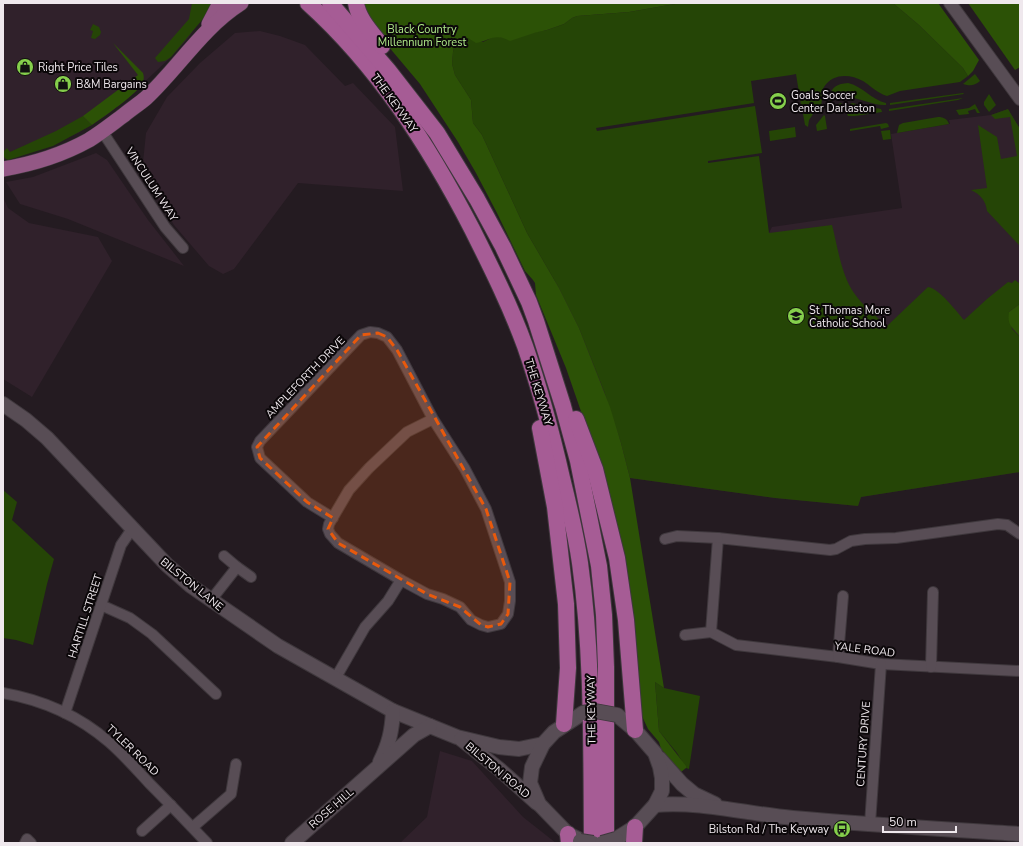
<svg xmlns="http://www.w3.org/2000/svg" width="1023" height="846" font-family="'Nunito Sans',sans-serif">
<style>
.built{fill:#30212b}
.green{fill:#254506}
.forest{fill:#2c5206}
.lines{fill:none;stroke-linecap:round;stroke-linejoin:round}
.minor-casing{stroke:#3f383d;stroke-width:12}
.tertiary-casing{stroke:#3f383d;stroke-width:14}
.secondary-casing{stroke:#3f383d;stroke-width:16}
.primary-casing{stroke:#3f383d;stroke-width:16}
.trunk-casing{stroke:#3f383d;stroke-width:18}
.minor{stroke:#584d55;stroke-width:10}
.tertiary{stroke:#584d55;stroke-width:12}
.secondary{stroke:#584d55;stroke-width:14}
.primary{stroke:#935885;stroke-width:15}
.trunk{stroke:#a65c95;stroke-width:16}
.secondary-bridge-casing{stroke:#3f383d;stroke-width:16;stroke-linecap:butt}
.secondary-bridge{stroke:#584d55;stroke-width:14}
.marked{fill:#e8590c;fill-opacity:0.2;stroke:#e8590c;stroke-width:3;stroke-dasharray:8 5;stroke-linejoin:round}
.labels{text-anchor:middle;stroke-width:4;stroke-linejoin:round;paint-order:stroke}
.park-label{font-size:11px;fill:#aee888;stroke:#0b0709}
.poi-label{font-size:11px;fill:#efe8ed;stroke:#0b0709;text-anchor:start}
.street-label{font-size:11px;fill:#efe8ed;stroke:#0b0709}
</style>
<rect width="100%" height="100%" fill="#241b21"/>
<g class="built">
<polygon points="3,3 206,3 206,8 189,37 171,57 124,101 105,116 78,133 16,158 3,160"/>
<polygon points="260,31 280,36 305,45 345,86 353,83 395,127 403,191 298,183 234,269 223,274 209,266 174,225 142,172 146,133 167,97 200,63 235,33"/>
<polygon points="1008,109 1020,129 1020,472 861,497 858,506 775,498 630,478 621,443 579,328 554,279 769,233 772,227 902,208 891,134 949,124 950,124 949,120 991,115"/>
<polygon points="96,153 107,160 148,220 184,266 68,219 20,204 6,182 33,177"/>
<polygon points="3,197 8,208 29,223 98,237 112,261 32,397 3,379"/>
<polygon points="440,751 472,761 523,817 556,843 400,843 427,817"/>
</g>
<g class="green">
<polygon points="192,3 212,3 207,14 171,57 165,61 158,62 155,58 189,19"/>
<path d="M680 3H893L919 25 963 68 968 76 960 82 900 91 887 96C877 93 871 86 863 81 850 74 833 73 824 87 820 93 823 99 821 105 820 107 817 110 815 112L801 105 796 74 791 75 751 81 754 103 596 128 597 131 755 106 762 153 708 161V163L759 156 769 233 832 225C838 248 841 274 854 293 863 306 876 316 887 326L928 287C940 289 956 311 964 320L987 299 1008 282 1012 283 1015 280 1019 283H1020V304L1009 312 1012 329 1020 337V472L861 497 858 506 775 498 630 478 621 443 604 391 579 328 559 288 527 233 482 135 473 123 471 100 455 75 452 64 453 52 455 41 468 38 483 42 495 36 504 38 547 30 564 24 572 18 577 16 629 12Z"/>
<polygon points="93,24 99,27 101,32 100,35 95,39 91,38 93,31 90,30"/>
<path d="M975 74 980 81C974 86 970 86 963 84Z"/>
<path d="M848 83C862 86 872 100 886 103V105C871 106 853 94 839 97 836 98 834 100 830 101L829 96C833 86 837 84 848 83Z"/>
<polygon points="963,93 964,94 890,105 890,103"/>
<polygon points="989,94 996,105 989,112 984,105 984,102"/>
<polygon points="963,98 958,100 889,111 889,109"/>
<polygon points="841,103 842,104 840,114 832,107"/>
<path d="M852 103 881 109 882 112 855 116H848C845 111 846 105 852 103Z"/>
<polygon points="975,104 980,113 977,113 975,109 968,111 969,114 959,115 956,110 969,108"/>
<polygon points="802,108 813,114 809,120 808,127 805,125"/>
<path d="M1008 109 1020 129V246L987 211C986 201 980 194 971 190L987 188 978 125 997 137 1001 159 1017 156 1010 117 995 119 991 115Z"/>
<polygon points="824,115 825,116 827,129 817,131 816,125"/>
<path d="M83 116 92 125 53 146 8 160C4 158 3 156 3 152L7 148 10 152 56 131Z"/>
<path d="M938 117C944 117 947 119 949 124L897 133 899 125 903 123Z"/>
<polygon points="886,123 888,124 889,127 881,129 880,126 850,131 850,129"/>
<polygon points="795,127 796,137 770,141 769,131"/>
<polygon points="890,130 891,139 883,140 881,131"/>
<polygon points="3,490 17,502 12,520 54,559 47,584 33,645 16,640 3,638"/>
<polygon points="655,682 664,688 700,696 689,769 686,768 677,753 659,731"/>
</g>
<g class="forest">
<path d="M361 3H680L629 12 577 16 572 18 564 24 547 30 534 33 510 41C494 33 492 40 476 43L468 38 455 40 453 52 452 64 455 75 471 100 473 123 482 135 527 233 559 288 579 328 610 407 621 443 630 478 664 688 655 682 659 731 686 766V768L681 772 661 749 659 742 648 729 641 714 594 449 566 368 536 295 535 283 533 280 525 271 497 213 476 173 458 142 420 84 383 40Z"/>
<polygon points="893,3 938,3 979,60 973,71 968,76 963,68 919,25"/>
<polygon points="968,3 1020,3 1020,67 1015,70"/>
<path d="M113 43 143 73C144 76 144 79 143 82 140 92 102 118 92 125L83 116 138 75Z"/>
<path d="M1020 304V337C1012 326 1007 326 1009 312Z"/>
</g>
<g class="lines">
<g class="minor-casing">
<g id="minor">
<polyline points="102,131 165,227 183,248"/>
<polyline points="333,518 307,502 260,458 257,447 260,441 361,335 370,332 378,333 387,337 397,350 433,419 465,469 486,509 510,582 510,601 508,614 501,624 488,627 481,625 471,620 460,607 443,599 427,594 401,580 338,543 330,534 328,529 329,524 349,490 369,468 407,432 433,419"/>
<polyline points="1020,534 1007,525 998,524 896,538 865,539 851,541 836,549 830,550 718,538 711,632 736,645 838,657 881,664 1020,671"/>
<polyline points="665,539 677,536 718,538"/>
<polyline points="237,567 251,577"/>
<polyline points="211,600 237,567 224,556"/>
<polyline points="101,605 130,618 152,634 216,694"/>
<polyline points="685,635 711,632"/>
<polyline points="838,657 843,596"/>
<polyline points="931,667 933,592"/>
<polyline points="335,679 365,627 388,601 401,580"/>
<path d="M3 693C43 700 79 716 109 742 124 755 137 770 150 784 169 803 188 823 207 843"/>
<polyline points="65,713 121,545 132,529"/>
<polyline points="870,824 881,664"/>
<polyline points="193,827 231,794 236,764"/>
<polyline points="142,831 171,805"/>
<polyline points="25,843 27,839 31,843"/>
</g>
</g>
<g class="tertiary-casing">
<polyline id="tertiary" points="950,3 1020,99"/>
</g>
<g class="secondary-casing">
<g id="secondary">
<polyline points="3,404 26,420 47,438 167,565 191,586 278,646 393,711 457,737 499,747 519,749 543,744"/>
<polyline points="461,739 499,769 537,803"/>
<polyline points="659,758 682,784 694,794 715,804"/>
<path d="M380 762C389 744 392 731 393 711"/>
<path d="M655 805C701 801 747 814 793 818 869 825 944 829 1020 834"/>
<polyline points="578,839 568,834 539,804 530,783 532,767 543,744 554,732 583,713"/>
<polyline points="616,839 635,827 655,805 662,791 662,778 660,767 655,753 635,730 617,715"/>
<polyline points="292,843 414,735 430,726"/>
</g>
</g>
<g class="primary-casing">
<g id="primary">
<polyline points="209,24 220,3"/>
<path d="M3 169C33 164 62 155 89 140 102 132 113 123 124 115 131 109 139 104 146 98 179 67 202 28 241 3"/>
</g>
</g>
<g class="trunk-casing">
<g id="trunk">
<path d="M308 3C378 66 429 146 472 229 491 267 510 305 525 346 540 389 552 434 562 478 569 506 576 535 580 563 593 656 591 750 592 843"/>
<polyline points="330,3 388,70 437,133 477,199 503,247 529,302 536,321 563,406 578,461 599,566 604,615 606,667 606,843"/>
<path d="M356 3C358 19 373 34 382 46"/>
<polyline points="576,419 595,469 617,558 626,620 635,730"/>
<polyline points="540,428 555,507 566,604 568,668 564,724"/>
<polyline points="568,834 569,843"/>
<polyline points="634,843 635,827"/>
</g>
</g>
<use href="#minor" class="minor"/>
<use href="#tertiary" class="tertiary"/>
<use href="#secondary" class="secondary"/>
<use href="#primary" class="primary"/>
<use href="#trunk" class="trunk"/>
<g class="secondary-bridge-casing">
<g id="secondary-bridge">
<polyline points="583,713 595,711 617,715"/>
<polyline points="580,841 593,843"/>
<polyline points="602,843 616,839"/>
</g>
</g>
<use href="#secondary-bridge" class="secondary-bridge"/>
</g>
<path class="marked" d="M378 333 387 337 397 350 486 509 510 582 508 614 501 624 488 627 481 625 460 607 427 594 338 543 328 529 333 518 307 502 260 458 257 447 361 335Z"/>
<defs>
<g id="shop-disc" transform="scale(0.9)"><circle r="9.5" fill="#85cf4c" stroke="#0b0709"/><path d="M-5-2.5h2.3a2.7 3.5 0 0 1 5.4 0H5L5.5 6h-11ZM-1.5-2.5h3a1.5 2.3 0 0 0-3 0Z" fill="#111"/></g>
<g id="stadium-disc" transform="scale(0.9)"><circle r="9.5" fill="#85cf4c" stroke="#0b0709"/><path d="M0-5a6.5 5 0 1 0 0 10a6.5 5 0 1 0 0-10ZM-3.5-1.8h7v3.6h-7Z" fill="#111"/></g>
<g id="school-disc" transform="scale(0.9)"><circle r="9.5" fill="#85cf4c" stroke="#0b0709"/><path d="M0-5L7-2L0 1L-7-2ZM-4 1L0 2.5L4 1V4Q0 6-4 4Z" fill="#111"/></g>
<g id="bus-disc" transform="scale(0.9)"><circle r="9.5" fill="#85cf4c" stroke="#0b0709"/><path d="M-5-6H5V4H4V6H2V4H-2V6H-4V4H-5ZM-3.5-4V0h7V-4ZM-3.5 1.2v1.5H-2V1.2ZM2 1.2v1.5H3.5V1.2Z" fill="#111"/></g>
</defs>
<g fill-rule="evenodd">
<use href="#shop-disc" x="25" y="67"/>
<use href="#shop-disc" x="63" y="84"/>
<use href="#stadium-disc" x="778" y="101"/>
<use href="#school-disc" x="796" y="316"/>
<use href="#bus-disc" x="842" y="829"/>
</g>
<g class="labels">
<g class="park-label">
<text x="422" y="33">Black Country<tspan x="422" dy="13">Millennium Forest</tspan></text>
</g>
<g class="poi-label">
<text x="38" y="71">Right Price Tiles</text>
<text x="76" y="88">B&amp;M Bargains</text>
<text x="791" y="99">Goals Soccer<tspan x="791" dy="13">Center Darlaston</tspan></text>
<text x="809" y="314">St Thomas More<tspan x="809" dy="13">Catholic School</tspan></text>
<text x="829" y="833" text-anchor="end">Bilston Rd / The Keyway</text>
</g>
<g class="street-label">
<text transform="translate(395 103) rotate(54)" y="4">THE KEYWAY</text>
<text transform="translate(152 184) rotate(57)" y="4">VINCULUM WAY</text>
<text transform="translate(305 377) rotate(-46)" y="4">AMPLEFORTH DRIVE</text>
<text transform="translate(539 392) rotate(73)" y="4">THE KEYWAY</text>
<text transform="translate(192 584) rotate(39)" y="4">BILSTON LANE</text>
<text transform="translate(85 616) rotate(-72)" y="4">HARTILL STREET</text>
<text transform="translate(865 649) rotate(7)" y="4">YALE ROAD</text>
<text transform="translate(591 710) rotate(-91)" y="4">THE KEYWAY</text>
<text transform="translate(863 744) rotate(-86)" y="4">CENTURY DRIVE</text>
<text transform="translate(133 750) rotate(44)" y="4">TYLER ROAD</text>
<text transform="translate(498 770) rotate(40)" y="4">BILSTON ROAD</text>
<text transform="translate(331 808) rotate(-41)" y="4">ROSE HILL</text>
</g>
</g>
<rect width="1023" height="846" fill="none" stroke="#efe8ed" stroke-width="8"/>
<path d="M883 826v6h73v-6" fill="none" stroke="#efe8ed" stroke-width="2"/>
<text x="889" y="826" font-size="12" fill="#efe8ed" stroke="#0b0709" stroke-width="3" paint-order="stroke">50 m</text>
</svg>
